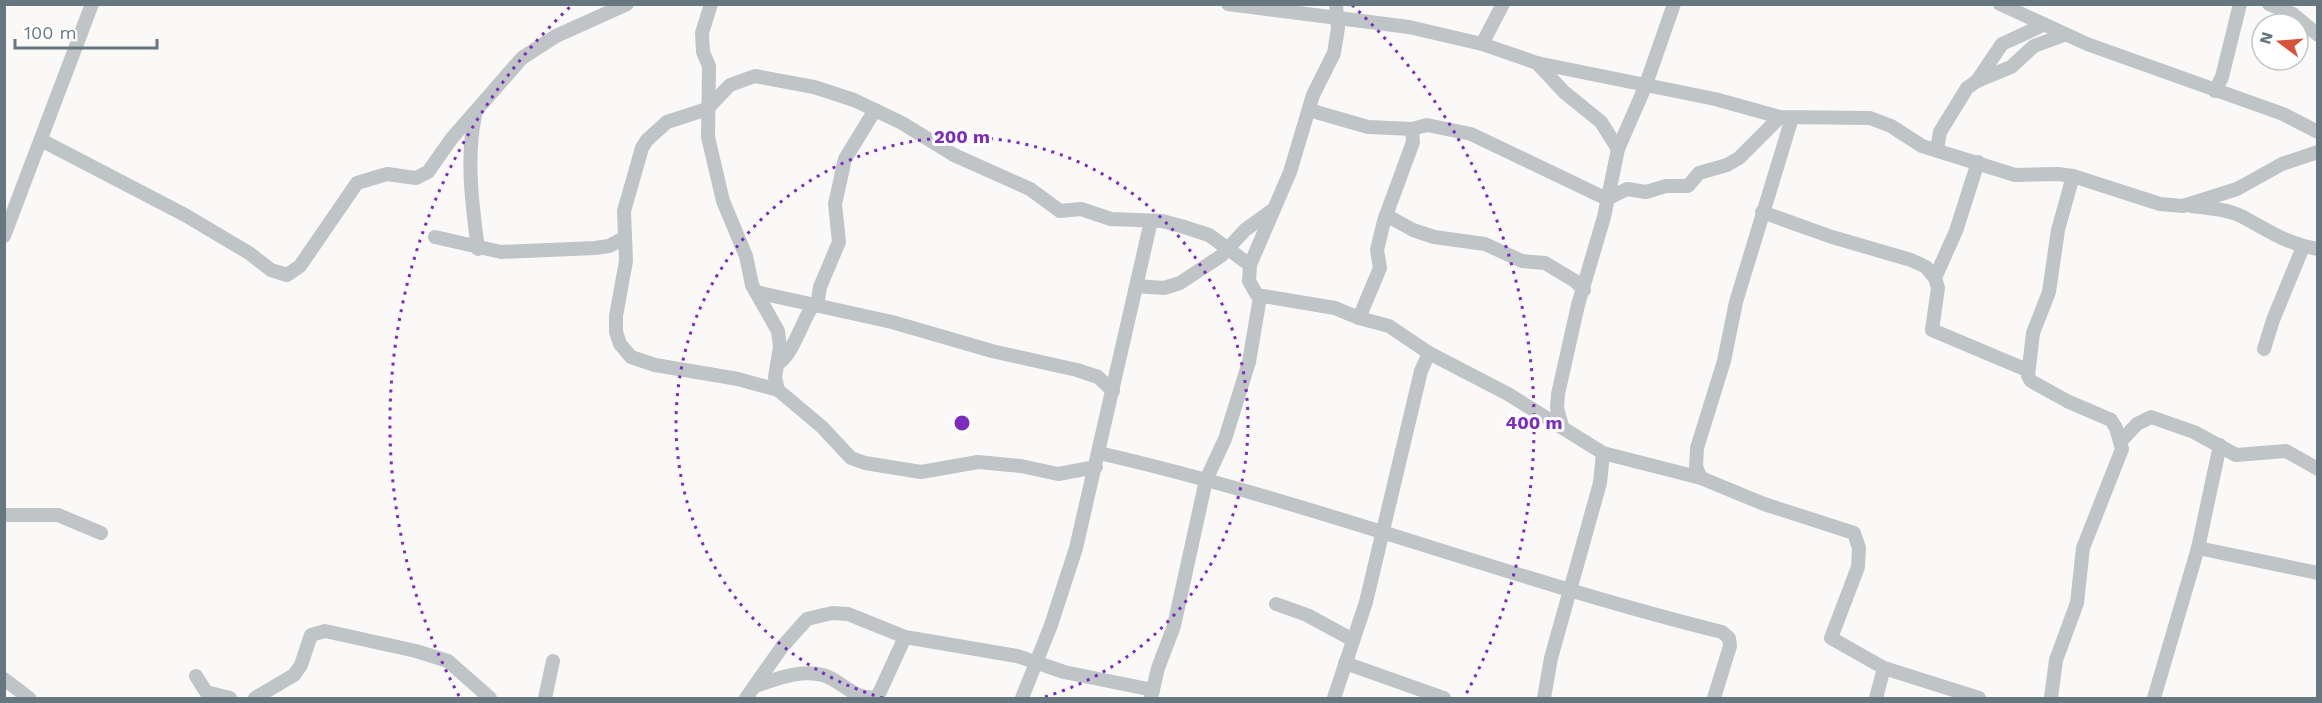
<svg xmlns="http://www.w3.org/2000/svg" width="2322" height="703" font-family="'Work Sans',sans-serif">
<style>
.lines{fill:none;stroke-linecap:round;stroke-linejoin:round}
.minor{stroke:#bfc4c7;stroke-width:14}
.ring{fill:none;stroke:#7b2cbf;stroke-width:3;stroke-dasharray:3 6}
.centre{fill:#7b2cbf;stroke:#fff;stroke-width:3}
.ring-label{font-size:18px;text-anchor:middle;font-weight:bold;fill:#7b2cbf;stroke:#fff;stroke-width:6;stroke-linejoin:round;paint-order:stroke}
</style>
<rect width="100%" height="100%" fill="#faf9f8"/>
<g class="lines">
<g class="minor">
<polyline points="711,4 702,33 703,52 709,66 708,137 723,201 746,256 752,285 778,331 780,347 775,377 778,390 822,427 851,458 865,463 921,472 978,462 1021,466 1058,474 1096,467"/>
<polyline points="1228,4 1409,27 1482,44 1537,63 1715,99 1780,117 1870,118 1891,126 1922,146 2015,175 2058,174 2073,176 2160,204 2183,206 2237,189 2282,164 2318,152"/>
<polyline points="1336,4 1338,28 1334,53 1313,95 1290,172 1250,265 1249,281 1257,295 1335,308 1359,318 1389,326 1429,353 1508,394 1603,453 1701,478 1764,504 1854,533 1859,548 1858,567 1831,638 1884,668 1979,698"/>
<polyline points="2000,4 2087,44 2283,114 2318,132"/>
<polyline points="2269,4 2293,14 2318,35"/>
<polyline points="1482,44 1503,4"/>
<polyline points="1537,63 1564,92 1601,122 1618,149"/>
<polyline points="1977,81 2011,67 2034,46 2064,35"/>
<polyline points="2215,91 2222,77 2240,4"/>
<polyline points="1309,110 1368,127 1412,129 1427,125 1471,134 1607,199 1627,189 1646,192 1666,186 1688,186 1699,173 1727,165 1739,158 1780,117"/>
<path d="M475 115C466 159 472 204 478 249"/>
<polyline points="41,140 185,215 249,253 271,270 287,275 300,266 357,183 387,174 416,178 428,172 452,138 522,58 556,36 627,4"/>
<polyline points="1937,149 1940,132 1967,88 1977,81 2002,44 2043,25"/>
<path d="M2191 206C2207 208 2227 209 2241 216 2268 230 2286 244 2318 249"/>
<polyline points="1762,212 1832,237 1911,260 1926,267 1935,278 1938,288 1932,330 2027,370"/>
<polyline points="1386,215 1413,230 1434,237 1485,244 1522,261 1545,263 1575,281 1584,290"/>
<polyline points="4,236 92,4"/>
<polyline points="435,237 501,252 595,248 609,246 624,238"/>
<polyline points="1935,278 1956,231 1978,162"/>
<polyline points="1136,286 1164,288 1180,283 1221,256 1245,230 1274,209"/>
<polyline points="756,292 892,322 992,351 1077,370 1098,377 1113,391"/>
<polyline points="817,306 820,287 839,242 835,204 845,159 875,110"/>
<polyline points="1359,318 1380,268 1377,250 1384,221 1413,142 1412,129"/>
<polyline points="2264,349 2273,320 2303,247"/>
<path d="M777 364C792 357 802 321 813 305"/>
<polyline points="778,390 738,379 655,365 631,357 620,344 616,332 616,316 626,261 624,211 642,148 647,140 667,122 707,109 730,85 755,76 814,87 854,100 902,123 954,155 1030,189 1060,211 1081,209 1111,219 1162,221 1181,226 1209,235 1250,265"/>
<polyline points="1562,426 1557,408 1558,394 1578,305 1604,217 1618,149 1645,87 1674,4"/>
<polyline points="2121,441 2137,424 2151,417 2194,432 2236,455 2286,451 2318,469"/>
<path d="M1099 453C1310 501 1512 580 1722 632L1729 638 1730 646 1714 698"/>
<polyline points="1701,478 1696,467 1697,448 1724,361 1736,302 1792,118"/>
<polyline points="4,515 58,515 101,533"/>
<polyline points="2198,548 2318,573"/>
<polyline points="1276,604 1307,615 1353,640"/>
<polyline points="1345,663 1444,698"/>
<polyline points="196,676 206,692 230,698"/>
<polyline points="4,679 29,698"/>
<path d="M755 686C777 679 800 669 823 675 843 681 854 701 877 697"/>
<polyline points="255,698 294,675 301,665 311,635 325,631 416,651 448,661 490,698"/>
<polyline points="545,698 553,661"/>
<polyline points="746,698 782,647 807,619 832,613 848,614 905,637 1017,656 1064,672 1153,690"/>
<polyline points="877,698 905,637"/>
<polyline points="1022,698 1051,625 1076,548 1151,221"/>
<polyline points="1151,698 1158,668 1174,626 1206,480 1225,439 1249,362 1260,297"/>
<polyline points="1334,698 1366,602 1421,371 1429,353"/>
<polyline points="1544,698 1551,658 1600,483 1603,453"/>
<polyline points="1876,698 1884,668"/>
<polyline points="2051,698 2056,660 2077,603 2083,548 2122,449 2116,428 2111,420 2067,401 2031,381 2028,376 2033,333 2049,292 2058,230 2073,176"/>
<polyline points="2154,698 2198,548 2220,445"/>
</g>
</g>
<g class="ring">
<path d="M883 698A286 286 0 1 1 1041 698"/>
<path d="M459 696A572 572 0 0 1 572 5M1352 5A572 572 0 0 1 1465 696"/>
</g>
<circle cx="962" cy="423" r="9" class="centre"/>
<g class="ring-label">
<text x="962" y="143">200 m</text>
<text x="1534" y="429">400 m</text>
</g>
<rect width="2322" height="703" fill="none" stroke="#667780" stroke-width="12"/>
<g transform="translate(2280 42) rotate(286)"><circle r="28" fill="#ffffff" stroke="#c2c9cc" stroke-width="1.5"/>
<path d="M0-4.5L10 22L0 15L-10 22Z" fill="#d7523b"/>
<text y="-9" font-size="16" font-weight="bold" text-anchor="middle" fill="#667780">N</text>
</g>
<path d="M15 39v9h142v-9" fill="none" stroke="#667780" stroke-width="3"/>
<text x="24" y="39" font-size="18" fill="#667780" stroke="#ffffff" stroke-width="4.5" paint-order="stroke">100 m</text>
</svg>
